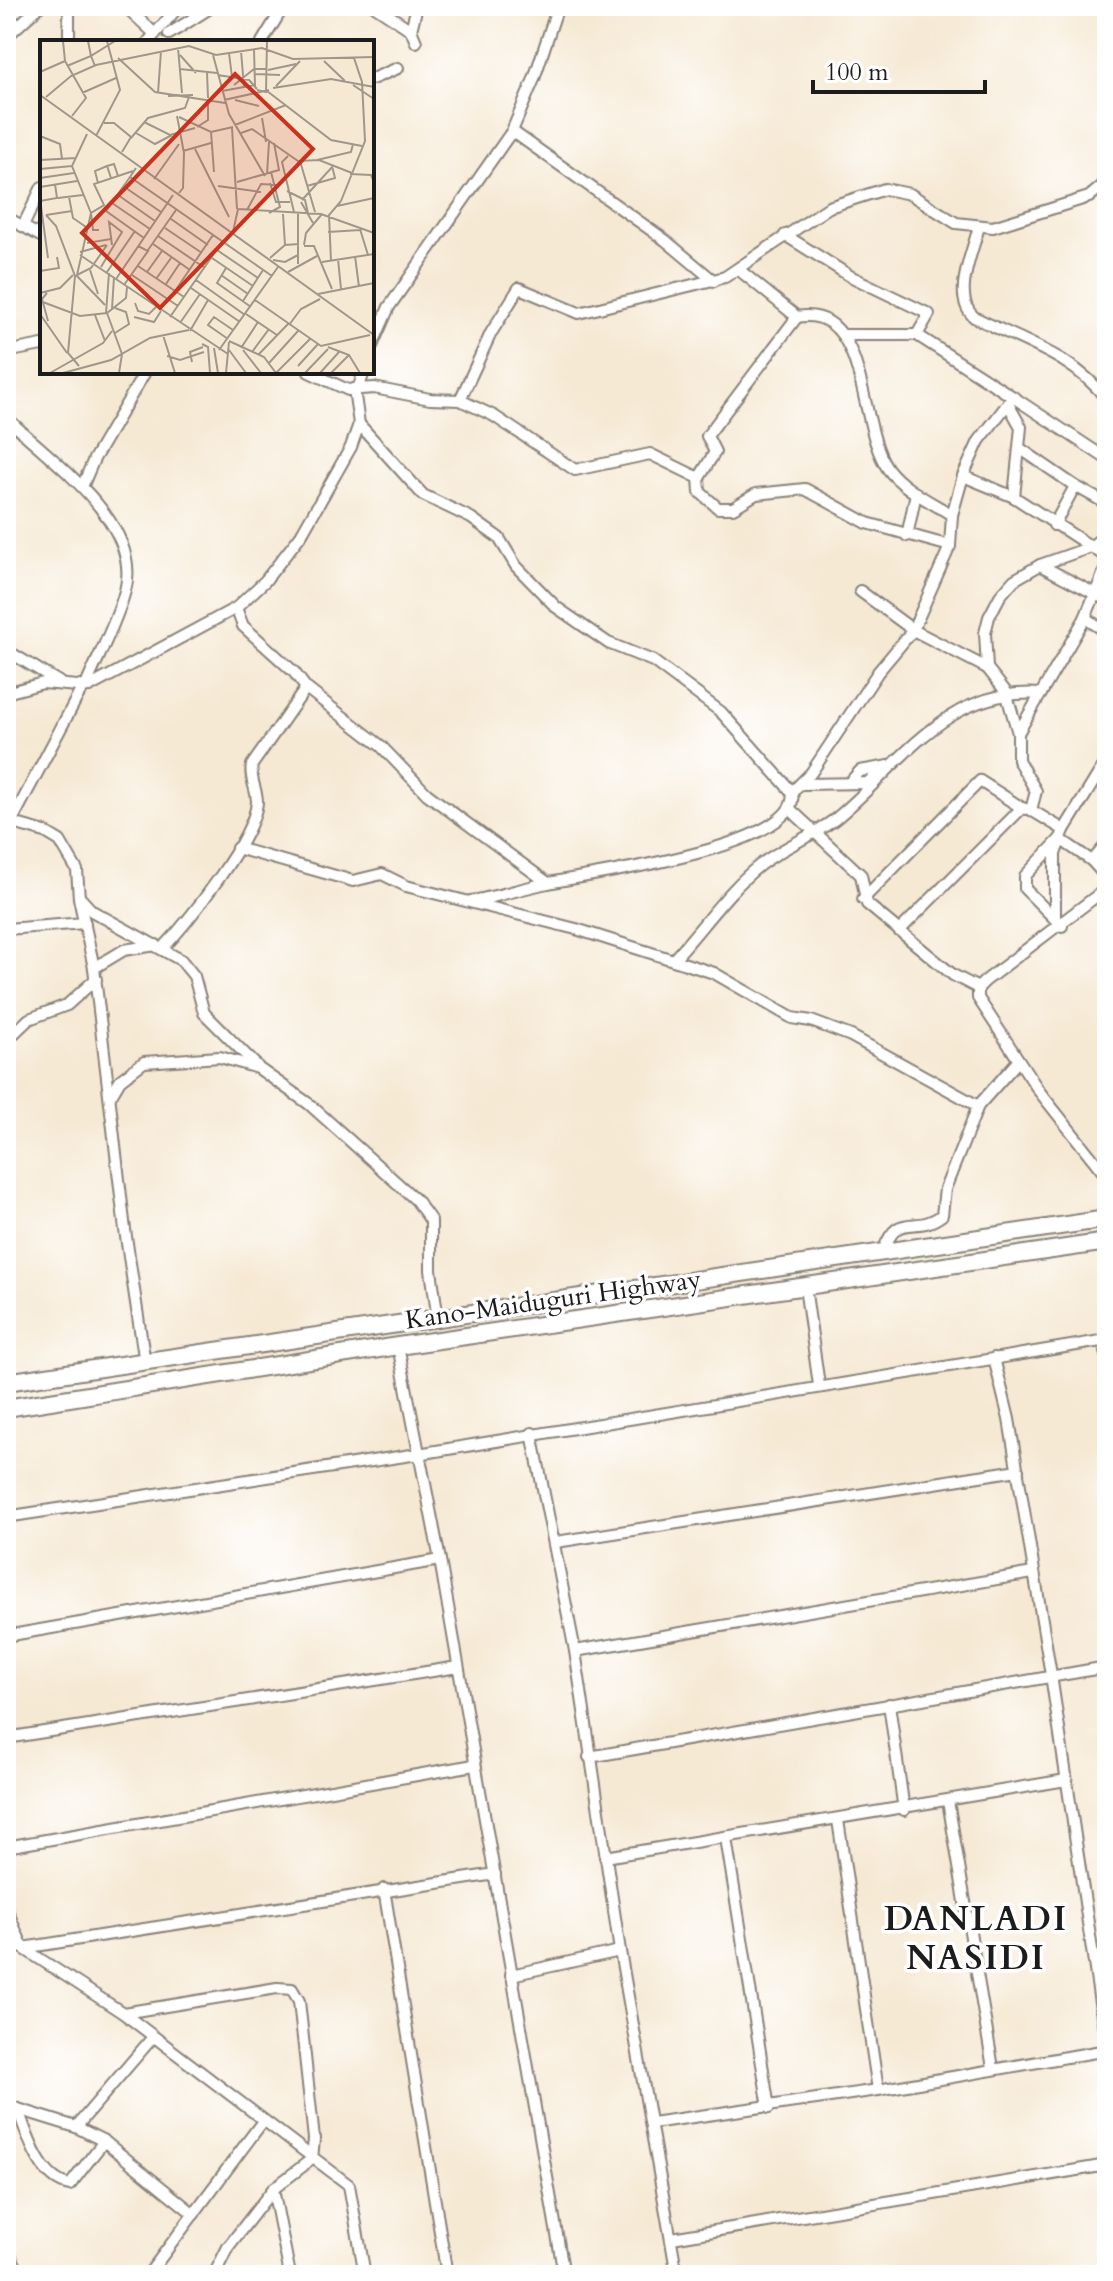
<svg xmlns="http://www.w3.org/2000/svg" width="1113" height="2281" font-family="Cardo,serif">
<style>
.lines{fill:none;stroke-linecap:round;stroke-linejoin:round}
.minor-casing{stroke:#898278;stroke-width:14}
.trunk-casing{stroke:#898278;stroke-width:20}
.minor{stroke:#fff;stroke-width:10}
.trunk{stroke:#fff;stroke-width:16}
.labels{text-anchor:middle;stroke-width:7;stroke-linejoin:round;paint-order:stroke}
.street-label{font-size:26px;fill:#1c1c1c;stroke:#fff}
.district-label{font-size:34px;font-weight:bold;letter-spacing:2px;fill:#1c1c1c;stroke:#fff}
.inset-road{fill:none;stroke:#9f978a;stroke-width:2}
.view{fill:#c8321e;fill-opacity:0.15;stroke:#c8321e;stroke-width:4}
.inset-edge{fill:none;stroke:#1c1c1c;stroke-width:4}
</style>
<rect width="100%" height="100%" fill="#fff"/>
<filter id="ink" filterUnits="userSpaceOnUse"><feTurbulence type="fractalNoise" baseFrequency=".0125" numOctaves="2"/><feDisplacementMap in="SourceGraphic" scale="16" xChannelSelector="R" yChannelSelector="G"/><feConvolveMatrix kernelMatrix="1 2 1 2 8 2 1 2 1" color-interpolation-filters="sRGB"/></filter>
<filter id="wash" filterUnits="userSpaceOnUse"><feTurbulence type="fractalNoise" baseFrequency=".006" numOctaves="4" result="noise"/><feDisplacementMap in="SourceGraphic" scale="32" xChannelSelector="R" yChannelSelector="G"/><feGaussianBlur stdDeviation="1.8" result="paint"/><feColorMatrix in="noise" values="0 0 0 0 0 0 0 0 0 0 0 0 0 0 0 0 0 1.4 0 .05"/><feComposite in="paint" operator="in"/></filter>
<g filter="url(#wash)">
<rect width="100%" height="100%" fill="#f6e9d4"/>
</g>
<g filter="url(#ink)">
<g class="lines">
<g class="minor-casing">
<g id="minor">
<polyline points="125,6 155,34"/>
<polyline points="375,6 411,30 416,42"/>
<polyline points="411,30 417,6"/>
<polyline points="169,34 213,6"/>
<polyline points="6,37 40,6"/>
<polyline points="69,42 69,6"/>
<polyline points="148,42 179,6"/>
<polyline points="262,42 284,6"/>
<polyline points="372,79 398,68"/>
<polyline points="512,131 665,240 714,281"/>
<polyline points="6,217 42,237"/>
<polyline points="23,226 42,187"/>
<path d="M979 226C973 252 951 297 974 317 1021 341 1075 356 1107 400"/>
<polyline points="785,235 850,276 929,314 917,335 1013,397 979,441 963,476 952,515 950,546 913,630 878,672 811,773 792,792"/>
<path d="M738 269 797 317C870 304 857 427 888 469 903 489 931 502 952 515"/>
<polyline points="845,335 917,335"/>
<polyline points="372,346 389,307 512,131 534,79 558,6"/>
<polyline points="6,352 42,345"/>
<polyline points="309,372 348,390 374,388 430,399 460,400 494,416 575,470 650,454 699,478 700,492 718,508 733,508 756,494 805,489 867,523 950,546"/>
<polyline points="358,389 364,372"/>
<polyline points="1013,397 1107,459"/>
<polyline points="460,400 491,333 519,288 579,313 725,277 829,207 885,189 910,194 956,223 993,227 1089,197 1107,182"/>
<polyline points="1008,404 1021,427 1014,497"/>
<path d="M6 417C49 460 144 522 125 591 116 624 98 656 85 688"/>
<path d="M359 424 423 495 471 518 499 538 516 566 556 607 608 643 653 661 721 712 792 792C805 847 587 875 548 883 522 888 497 897 471 901"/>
<polyline points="1021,449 1075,486"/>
<polyline points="963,476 1014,497 1107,557"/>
<polyline points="699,478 715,452 707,436 797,317"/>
<polyline points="82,487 94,459 145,372"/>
<polyline points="1054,525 1075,486 1107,504"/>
<polyline points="907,536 916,493"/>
<polyline points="1040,565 1107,600"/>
<polyline points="860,591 913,630 987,668"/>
<polyline points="236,608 243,626 294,672 306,688 381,746 427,794 548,883"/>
<polyline points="1085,618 1107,632"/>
<polyline points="6,650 59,682"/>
<polyline points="6,693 43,683 89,687 236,608 265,581 301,535 351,447 359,424 354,389"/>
<polyline points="1018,733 1085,618 1107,565"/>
<polyline points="851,781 860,771 889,766"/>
<polyline points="802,784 867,783 874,777"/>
<polyline points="791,810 861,875 867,904 953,975 978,988"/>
<polyline points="6,821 45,832 60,841 77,870 79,898 94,968 125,1230 145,1363"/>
<polyline points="1064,830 1107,760"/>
<polyline points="6,832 82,688"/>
<polyline points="237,848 353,881 382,874 406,886 576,929 714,973 792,1018 811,1021 851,1036 978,1106"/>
<polyline points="1092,861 1107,878"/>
<polyline points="1107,888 985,981 978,988 978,998 1039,1091 1107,1177"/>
<polyline points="81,899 92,911 181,960 194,976 204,1013 257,1066"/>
<polyline points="863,899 980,781 1022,808"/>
<polyline points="1055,919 1025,889 1025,876 1060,839 1092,861 1107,844"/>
<polyline points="1062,926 1055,919 1055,854 1064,830 1031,810 1036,791 1018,760 1018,733 1006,692 987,668 985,633 989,617 1000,596 1014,580 1040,565 1091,547 1107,533"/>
<polyline points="6,929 85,923"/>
<polyline points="899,931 1022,808 1026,809"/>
<path d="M162 949C188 923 255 837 257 802 257 789 249 778 252 765L306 688"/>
<path d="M673 960C700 931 729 889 760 865 783 847 811 837 834 820 901 766 943 687 1041 694"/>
<polyline points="94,968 124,950 156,945"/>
<polyline points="6,1041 29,1019 67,1005 96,979"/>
<polyline points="110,1097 120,1080 144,1062 220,1057 258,1068 309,1104 416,1200 431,1221 431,1270 438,1320"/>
<path d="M883 1252C898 1208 915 1236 942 1215L945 1189 978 1106 1018 1061"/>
<polyline points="805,1287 819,1385"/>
<polyline points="1104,1340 1107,1357"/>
<polyline points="398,1346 440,1560 564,2275"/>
<polyline points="994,1358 1009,1419 1051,1675 1107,2050"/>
<polyline points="532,1433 575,1651 620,1951"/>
<polyline points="6,1517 418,1454 1107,1340"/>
<polyline points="556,1542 1018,1470"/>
<polyline points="6,1636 440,1560"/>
<polyline points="575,1651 1033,1573"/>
<polyline points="889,1704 904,1810"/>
<polyline points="6,1738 458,1667"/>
<polyline points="589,1757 1107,1667"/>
<polyline points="948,1801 993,2068"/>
<polyline points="838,1820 878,2090"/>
<polyline points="726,1838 769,2108"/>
<polyline points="6,1846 6,1900"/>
<polyline points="6,1847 474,1765"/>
<polyline points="605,1857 1066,1780"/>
<polyline points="384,1889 447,2275"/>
<polyline points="6,1908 23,1948 495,1874"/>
<polyline points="23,1948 123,2013"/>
<polyline points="511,1975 620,1951 677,2275"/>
<path d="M6 2105 18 2109C27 2135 40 2180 70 2185L104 2141"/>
<polyline points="18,2109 76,2127 104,2141 194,2214"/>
<polyline points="652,2123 878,2090 1107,2050"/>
<polyline points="76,2127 153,2037"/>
<polyline points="273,2189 290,2275"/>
<polyline points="672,2238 1107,2165"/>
<polyline points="6,2246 20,2275"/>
<polyline points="148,2275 263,2121"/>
<polyline points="214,2275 228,2247 273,2189 312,2159 314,2139 299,2001 292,1989 277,1988 123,2013 349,2185 365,2275"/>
</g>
</g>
<g class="trunk-casing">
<g id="trunk">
<polyline points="6,1382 1107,1219"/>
<polyline points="6,1408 398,1346 1107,1242"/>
</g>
</g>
<use href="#minor" class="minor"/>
<use href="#trunk" class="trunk"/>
</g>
</g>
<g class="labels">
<g class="street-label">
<text transform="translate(553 1299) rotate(-8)" y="9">Kano-Maiduguri Highway</text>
</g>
<g class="district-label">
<text x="976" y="1930">DANLADI<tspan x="976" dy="39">NASIDI</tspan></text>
</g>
</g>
<g transform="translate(40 40)">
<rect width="334" height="334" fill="#f6e9d4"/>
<path class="inset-road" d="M23 1 25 21 46 58 32 76M138 8 142 53M214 9 215 46M201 11 204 47M189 13 192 37M140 15 156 33M173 15 189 74 225 136M78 18 115 52 185 63M284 21 305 41M27 26 51 16 48 1M55 26 51 16 75 1M140 29 177 33M228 30 256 24M0 32 25 21M167 32 168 58M215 34 240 35M178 35 209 40 217 49M194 45 214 29H227M313 45 334 59M236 46 260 21M233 48 291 39 334 47M217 50 226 52 227 1M182 51 215 45M227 51 291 100 322 106M42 53 76 38M118 53 121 11M0 55 334 295M128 56 153 55M6 57 31 36 56 25 149 6 176 15 222 8 253 19 334 17M184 60 229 50M195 60 219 66M137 76 144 113 143 148 139 153M139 77 171 92 193 87M222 78 226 102M104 82 130 95 155 88M64 83H74L91 97 82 112M195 85 246 65M157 87 168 80V59M192 88 197 169M171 92 174 132M96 93 115 104 132 95M201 93 212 89 258 121 279 120 312 133M0 96 20 104 22 119M56 96 80 50 67 1M91 98 108 78 145 68 149 57M155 109 189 177M143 111 171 103M248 116 242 122 254 172M0 120 36 118M277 120 311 112 313 104M260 121 275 172M96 128 90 137 232 236M0 129 32 126M227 134 229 102M310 134 331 135 334 142M90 137 66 171 104 198M0 138 34 133M71 138 67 126 74 124 78 136M114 139 139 104M197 142 239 130 234 103M58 143 55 131 67 126M230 143 236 162H250M83 146 121 172M178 146 221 152M267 146 295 138 292 126M0 147 37 141M247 151 265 160 268 173M78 155 115 181M29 157 33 178 46 187M18 158 43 155M0 159 8 218M262 160 294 125M0 161 17 158 15 144M301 161 325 101 322 42 314 18M261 162 273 183M72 163 110 189M297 166 334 158M207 170 221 144 239 145M229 173 240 167 231 132M243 174 245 205M6 175 16 186 35 236 28 313 39 326M6 175 32 171M131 179 168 205M125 188 162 213M320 189 328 215M59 190H53L51 173 64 165 54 144 93 131M193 192 198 169 281 174 334 193M288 192 320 190M118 196 165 228M47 203 71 199M113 204 150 230M264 205 266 193 282 174M264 206H274L292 249M108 210 136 170M177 210 218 238M40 212 66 205M40 215 188 314M315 216 319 247M172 218 213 246M230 218 245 205 259 204M298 219 301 249M233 220 245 222 258 215M291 221 289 175 301 161M282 222 334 214M258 224V172M98 226 144 257M61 227 82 192 69 182 72 205M186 228 177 243 211 267M50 230 58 254M0 231 19 228 17 217M67 232 95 191M107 232 122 211M248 232 277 216M36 235 65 265M37 235 51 173 32 126 47 94M37 235 51 228 67 205M92 235 138 266M181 235 208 254M76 239 133 155M116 239 131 218M156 240 205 275M126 244 140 223M84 245 108 211 98 206M151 248 200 282M135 251 173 195M0 253 20 248 33 235M7 253 2 259 8 281M278 254 334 243M215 260 281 306 330 295M0 261 40 276 67 273 86 258 87 247M203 261 223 230M95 263 98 271 109 274 116 267M72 269 74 237M66 273 69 233M67 273 82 314 79 333M0 274 27 313M206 274 237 295M55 275 65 301M94 277 114 282 121 271M130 277 182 202M140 283 160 254M249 285 261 269 280 259M150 291 168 260M75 293 89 284 86 272 75 268M123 295 135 333M188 299 168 285 174 277 193 290M189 301 224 317 236 333 270 299M162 304 168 307 170 333M288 307 309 315 320 333M174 308 178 333M201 308 218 282M179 310 238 227M189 310 206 333M203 310 221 333M212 312 229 289M219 314 248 284M127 316 140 320 164 312M152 322 150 312 163 307M229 323 258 291M258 326 278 304M10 333 63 303 72 291M23 333 71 320 110 298 149 290M186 333 189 302M265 333 288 309M280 333 299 312M291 333 309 315"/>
<path class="view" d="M195 34 273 109 120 268 42 193Z"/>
<rect width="334" height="334" class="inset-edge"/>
</g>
<rect width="1113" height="2281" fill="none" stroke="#fff" stroke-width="32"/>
<path d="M813 80v12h172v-12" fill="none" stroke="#1c1c1c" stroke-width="4"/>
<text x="825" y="80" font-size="24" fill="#1c1c1c" stroke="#ffffff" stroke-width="6" paint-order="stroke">100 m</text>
</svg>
